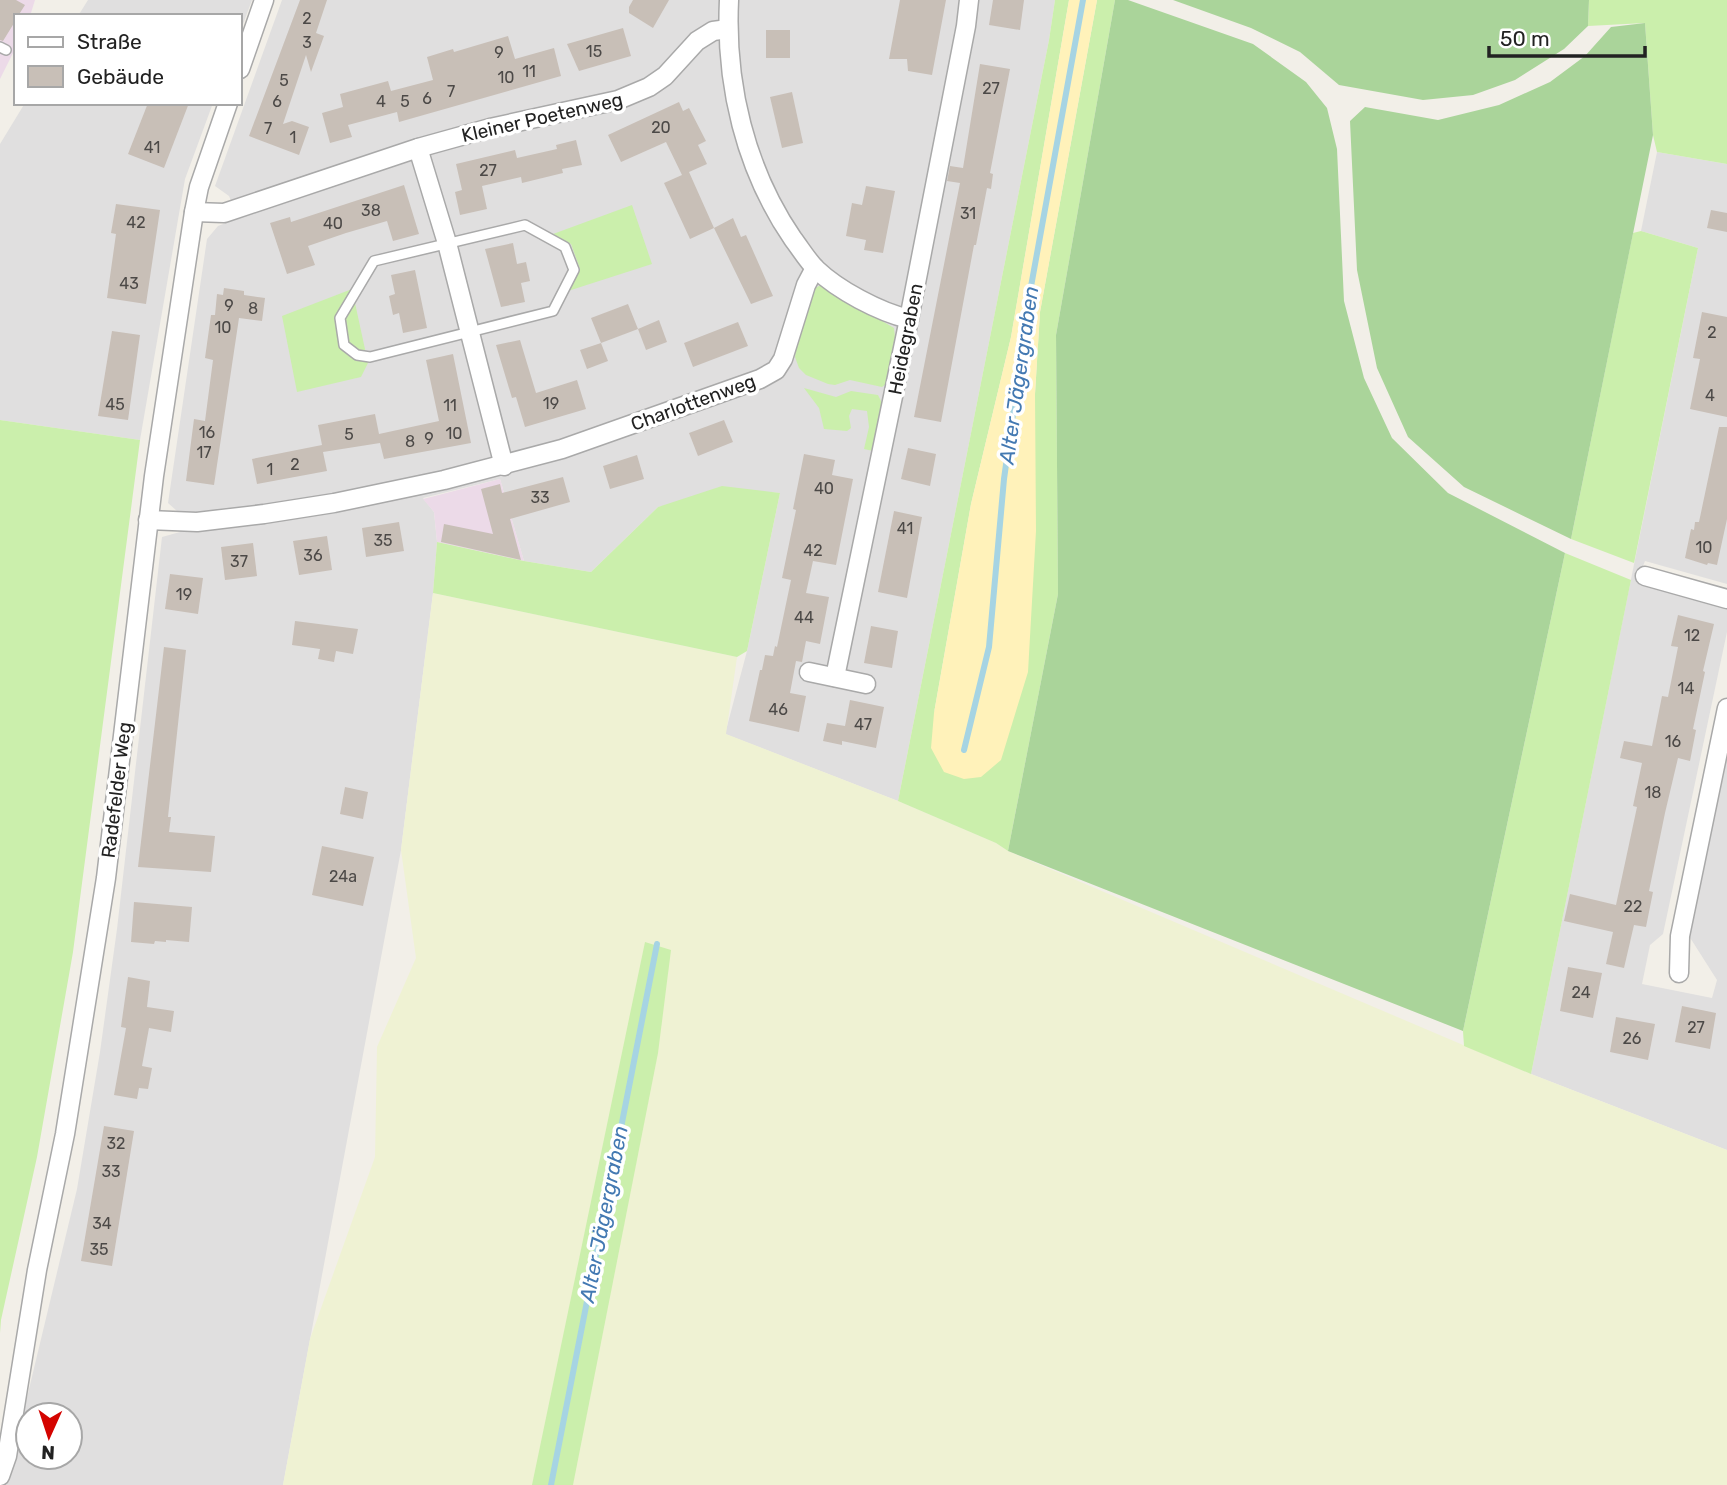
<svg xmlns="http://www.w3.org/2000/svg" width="1727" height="1485" font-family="Rubik,sans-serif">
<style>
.residential{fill:#e0dfdf;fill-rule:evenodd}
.industrial{fill:#ecdae8}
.farmland{fill:#eff2d3}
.grass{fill:#cbefac}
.forest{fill:#aad49a}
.sand{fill:#fff2ba}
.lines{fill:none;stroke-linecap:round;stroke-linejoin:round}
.stream{stroke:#a6d4e3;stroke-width:6}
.building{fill:#c8bfb7}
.lane-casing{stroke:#a9a9a9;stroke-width:12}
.street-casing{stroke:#a9a9a9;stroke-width:21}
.lane{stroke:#fff;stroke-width:9}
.street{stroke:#fff;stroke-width:18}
.labels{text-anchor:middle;stroke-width:7;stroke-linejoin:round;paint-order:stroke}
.number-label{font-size:16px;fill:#4c4947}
.street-label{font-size:19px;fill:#222;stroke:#fff}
.water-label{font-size:21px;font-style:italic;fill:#4379b2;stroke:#fff}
</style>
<rect width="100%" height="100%" fill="#f2efe8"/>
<g class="residential">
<polygon points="88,0 252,0 240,32 240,16 78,16"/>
<path d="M282 0H1055L1049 40 898 801 725 734 747 651 780 493 752 491 658 507 591 572 524 561 500 479 423 498 434 512 437 542 433 593 401 850 283 1485H6L77 1189 100 1052 117 929 162 537 180 532 177 511 168 503 207 239 218 226 238 218 229 196 215 186ZM28 1415H70V1457H28Z"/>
<polygon points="25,103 213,103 185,179 140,440 0,420 0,144"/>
<polygon points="1657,152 1727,164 1727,584 1645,561 1637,581 1727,608 1727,632 1663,934 1650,945 1642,984 1712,998 1717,980 1689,936 1727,751 1727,1150 1531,1074 1698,248 1641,231"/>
</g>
<g class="industrial">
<polygon points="0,0 35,0 30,16 16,16 16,47 0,79"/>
<polygon points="500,479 524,561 437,542 434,512 423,499"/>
</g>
<polygon class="farmland" points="433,593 737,657 726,734 898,801 996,843 1008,851 1531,1074 1727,1150 1727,1485 283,1485 310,1339 375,1157 377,1047 416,958 401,850"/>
<g class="grass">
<polygon points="1055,0 1069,0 1011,337 971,504 934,713 1035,394 1040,312 1097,0 1115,0 1056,335 1058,594 1008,851 996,843 898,801 1049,40"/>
<polygon points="1589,0 1727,0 1727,164 1657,152 1653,135 1645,23 1588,26"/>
<polygon points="632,205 652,264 568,291 580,269 571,244 553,234"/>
<polygon points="1641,231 1698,248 1634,563 1571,539 1633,233"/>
<polygon points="821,285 894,328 895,337 886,384 882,387 850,380 835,385 828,384 806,375 799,368 795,357 798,332 815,288"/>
<polygon points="352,289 368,363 361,377 297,392 282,316"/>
<polygon points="804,388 836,397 851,391 878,395 882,403 873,451 864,449 869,427 867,411 852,409 849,416 851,428 847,431 824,429 819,408"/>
<polygon points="0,420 140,440 73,952 37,1157 1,1320 0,1333"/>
<polygon points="722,486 780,493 747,651 737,657 433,593 437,542 524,561 591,572 658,507"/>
<polygon points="1565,553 1631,580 1531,1074 1464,1046 1463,1031"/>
<polygon points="645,942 671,950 658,1053 573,1485 532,1485"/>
</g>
<g class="forest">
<polygon points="1115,0 1128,0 1253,44 1306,82 1327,108 1337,149 1344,301 1364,378 1392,438 1448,493 1565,553 1463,1031 1008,851 1058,594 1056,335"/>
<polygon points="1173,0 1589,0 1588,26 1564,49 1515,80 1473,95 1423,100 1339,85 1300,52 1251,28"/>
<polygon points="1645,23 1653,135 1571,539 1464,487 1408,437 1377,368 1357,270 1350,121 1365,107 1438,120 1499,105 1550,82 1585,56 1611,27"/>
</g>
<polygon class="sand" points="1069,0 1097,0 1040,312 1035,394 1036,531 1028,672 1001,760 981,777 964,779 944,772 931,748 934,713 971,504 1011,337"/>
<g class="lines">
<g class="stream">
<polyline points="964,750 989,647 1004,479 1030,292 1083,0"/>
<polyline points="551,1485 657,944"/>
</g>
</g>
<g class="building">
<polygon points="0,0 16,0 25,5 18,16 16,16 16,20 3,41 0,40"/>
<polygon points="300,0 327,0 316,33 324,36 311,72 306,55 283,124 292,121 309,127 299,155 249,136"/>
<polygon points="633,0 669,0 653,28 629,13 629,7"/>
<polygon points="900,0 946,0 932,75 908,71 907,59 889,59"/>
<polygon points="993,0 1024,0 1020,30 989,25"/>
<polygon points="623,28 631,56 579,71 567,44"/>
<rect x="766" y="30" width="24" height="28"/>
<polygon points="508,36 515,59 554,48 561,76 399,122 397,112 348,125 352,137 330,143 322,113 343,107 340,94 388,81 391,91 433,80 427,57 453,49 454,52"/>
<polygon points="980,64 1010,69 990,173 993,174 991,189 987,188 976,245 974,245 941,422 914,417 960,183 947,181 950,166 963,168"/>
<polygon points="792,92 803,143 782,148 770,97"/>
<polygon points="679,102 683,111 689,108 706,141 698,145 707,164 689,172 714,228 690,239 664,183 682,175 666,142 621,162 608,135"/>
<polygon points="148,103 189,103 164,168 128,154"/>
<polygon points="576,140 582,165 562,169 563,173 522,183 521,177 482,186 487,209 460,215 455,192 462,190 456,164 515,150 517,158 557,149 556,145"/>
<polygon points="404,185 419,234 393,241 387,221 346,233 308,246 315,265 287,274 270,223 290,217 291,222"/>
<polygon points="866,186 895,191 883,253 864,250 866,240 846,236 852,203 862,205"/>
<polygon points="116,204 160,210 146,304 107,298 116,234 111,233"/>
<polygon points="1711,210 1727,213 1727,232 1707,228"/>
<polygon points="733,218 741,237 746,235 773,296 751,304 714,228"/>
<polygon points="513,243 517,264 526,262 530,281 521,283 525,302 501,307 485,249"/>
<polygon points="415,270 427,328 403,333 399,313 393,315 389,296 395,294 391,275"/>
<polygon points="224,288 244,291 244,295 265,298 262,321 239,318 214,485 186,481 194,419 205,421 213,360 205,358 211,315 215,315 217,294 223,295"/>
<polygon points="628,304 638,329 601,343 591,318"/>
<polygon points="1702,312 1727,317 1727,417 1690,409 1700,359 1693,358"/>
<polygon points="659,320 667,342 646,350 638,329"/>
<polygon points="738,322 748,346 693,367 684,343"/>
<polygon points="112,331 140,335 128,420 98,416"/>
<polygon points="520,340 536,393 577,380 586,409 525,427 516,397 512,398 496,345"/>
<polygon points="601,343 608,361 587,369 580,350"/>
<polygon points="453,354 471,443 384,459 380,443 323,452 327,471 257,484 252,459 322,445 318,425 375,414 379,434 439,421 426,360"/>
<polygon points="724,420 733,442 698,456 689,433"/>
<polygon points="1719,427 1727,427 1727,519 1717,565 1708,563 1707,565 1685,558 1691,529 1694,530 1695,522 1699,522"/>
<polygon points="908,448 936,454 930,486 901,479"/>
<polygon points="804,454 835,460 832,475 853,479 836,565 813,561 806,593 829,597 820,644 806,641 802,662 796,661 790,693 806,696 799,732 749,721 760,670 762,670 765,655 773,656 775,646 777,647 791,580 782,578 796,510 793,509"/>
<polygon points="637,455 644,479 610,489 603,466"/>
<polygon points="563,477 570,502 510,519 521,560 441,542 444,524 493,534 481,489 500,484 502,493"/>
<polygon points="894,511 922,517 907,598 878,592"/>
<polygon points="399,522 404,551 366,557 362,528"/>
<polygon points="327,536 332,570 299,575 293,541"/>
<polygon points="253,543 257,576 225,580 221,547"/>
<polygon points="170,574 203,578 198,614 165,609"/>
<polygon points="1678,615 1714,624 1703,671 1705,672 1693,729 1696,730 1690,761 1678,758 1665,813 1649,891 1653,892 1646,927 1634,925 1624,968 1606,964 1613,932 1564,921 1570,894 1616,905 1637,807 1633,806 1642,763 1620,758 1624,741 1652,746 1662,696 1668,697 1678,647 1671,646"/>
<polygon points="295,621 358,629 353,654 336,651 334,662 318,659 320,649 292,645"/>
<polygon points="871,626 898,631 892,668 864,663"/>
<polygon points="164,647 186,650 168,817 171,817 169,832 215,836 211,872 138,867"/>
<polygon points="850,700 884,707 876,748 842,741 842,745 823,741 827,723 845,726"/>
<polygon points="345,787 368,792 363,819 340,814"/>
<polygon points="322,846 374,857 363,906 312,895"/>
<polygon points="134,902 192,907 189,942 166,940 166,942 155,941 154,944 131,942"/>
<polygon points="1568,967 1602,973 1593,1018 1560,1011"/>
<polygon points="128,977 150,981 147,1007 174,1011 171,1032 149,1028 142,1066 152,1068 148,1089 139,1088 137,1099 114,1095 126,1028 121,1027"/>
<polygon points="1682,1006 1716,1013 1710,1049 1675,1042"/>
<polygon points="1616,1017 1655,1024 1648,1060 1610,1052"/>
<polygon points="104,1126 134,1131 112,1266 81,1261"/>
</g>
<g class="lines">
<g class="lane-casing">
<g id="lane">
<polyline points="0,47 6,50"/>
<polygon points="525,225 565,247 574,270 553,311 370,357 357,355 344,345 340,318 374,261"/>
</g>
</g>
<g class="street-casing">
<g id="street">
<path d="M729 0C725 84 745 169 793 239 800 248 807 260 816 269 838 290 879 312 909 319"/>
<polyline points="240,69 264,0"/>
<polyline points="418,148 447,243 504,466"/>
<polyline points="194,212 224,213 418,148 490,128 618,100 649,87 665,76 697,41 713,31 728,29"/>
<polyline points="148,520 197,522 264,514 334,503 444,480 562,449 760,379 776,370 783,359 806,285 815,268"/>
<polyline points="1645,576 1727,599"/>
<polyline points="809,672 866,684"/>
<polyline points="835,677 909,319 966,26 969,0"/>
<polyline points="1679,973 1680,936 1727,708"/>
<polyline points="0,1476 7,1456 37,1270 65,1134 106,878 154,476 194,212 199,187 228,103"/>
</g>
</g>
<use href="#lane" class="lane"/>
<use href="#street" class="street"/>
</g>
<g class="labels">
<g class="number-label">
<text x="307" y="24">2</text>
<text x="307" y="48">3</text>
<text x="594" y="57">15</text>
<text x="499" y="58">9</text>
<text x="529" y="77">11</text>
<text x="506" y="83">10</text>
<text x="284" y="86">5</text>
<text x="991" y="94">27</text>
<text x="451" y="97">7</text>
<text x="427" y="104">6</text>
<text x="277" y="107">6</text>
<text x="381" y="107">4</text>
<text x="405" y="107">5</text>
<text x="661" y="133">20</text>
<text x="268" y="134">7</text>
<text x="293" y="143">1</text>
<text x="152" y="153">41</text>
<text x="488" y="176">27</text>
<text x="371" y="216">38</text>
<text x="968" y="219">31</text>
<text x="136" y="228">42</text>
<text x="333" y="229">40</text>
<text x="129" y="289">43</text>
<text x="229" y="311">9</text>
<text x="253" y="314">8</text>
<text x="223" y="333">10</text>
<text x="1712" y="338">2</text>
<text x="1710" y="401">4</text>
<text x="551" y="409">19</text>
<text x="115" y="410">45</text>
<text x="450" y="411">11</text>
<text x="207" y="438">16</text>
<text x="454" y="439">10</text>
<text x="349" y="440">5</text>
<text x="429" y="444">9</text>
<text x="410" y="447">8</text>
<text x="204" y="458">17</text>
<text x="295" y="470">2</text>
<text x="270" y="475">1</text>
<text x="824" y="494">40</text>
<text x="540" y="503">33</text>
<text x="905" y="534">41</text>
<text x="383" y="546">35</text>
<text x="1704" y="553">10</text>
<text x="813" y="556">42</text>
<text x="313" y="561">36</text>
<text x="239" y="567">37</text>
<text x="184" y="600">19</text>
<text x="804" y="623">44</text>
<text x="1692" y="641">12</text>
<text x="1686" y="694">14</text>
<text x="778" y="715">46</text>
<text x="863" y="730">47</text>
<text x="1673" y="747">16</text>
<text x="1653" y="798">18</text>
<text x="343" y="882">24a</text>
<text x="1633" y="912">22</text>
<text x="1581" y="998">24</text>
<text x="1696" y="1033">27</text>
<text x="1632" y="1044">26</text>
<text x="116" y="1149">32</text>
<text x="111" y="1177">33</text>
<text x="102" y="1229">34</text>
<text x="99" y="1255">35</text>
</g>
<g class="street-label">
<text transform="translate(542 117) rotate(-13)" y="7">Kleiner Poetenweg</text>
<text transform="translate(905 339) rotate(-79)" y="7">Heidegraben</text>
<text transform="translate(693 402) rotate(-20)" y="7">Charlottenweg</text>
<text transform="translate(116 790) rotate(-83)" y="7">Radefelder Weg</text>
</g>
<g class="water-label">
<text transform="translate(1019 375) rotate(-82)" y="7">Alter Jägergraben</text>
<text transform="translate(604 1214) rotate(-79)" y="7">Alter Jägergraben</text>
</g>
</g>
<rect x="14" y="14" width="228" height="91" fill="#ffffff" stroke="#a7a7a7" stroke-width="2"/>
<rect x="28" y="37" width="35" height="10" fill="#ffffff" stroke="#a7a7a7" stroke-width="2"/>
<text x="77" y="49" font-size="21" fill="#222222">Straße</text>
<rect x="28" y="66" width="35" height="21" fill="#c8bfb7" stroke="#a7a7a7" stroke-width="2"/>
<text x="77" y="84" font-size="21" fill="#222222">Gebäude</text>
<g transform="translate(49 1436) rotate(183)"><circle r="33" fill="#ffffff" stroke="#a7a7a7" stroke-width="2"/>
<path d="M0-5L12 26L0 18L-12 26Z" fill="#d40400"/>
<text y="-10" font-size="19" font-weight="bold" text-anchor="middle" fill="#222222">N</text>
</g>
<path d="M1489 46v10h156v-10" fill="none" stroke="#222222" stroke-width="3.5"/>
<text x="1500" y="46" font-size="21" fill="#222222" stroke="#ffffff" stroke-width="5" paint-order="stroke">50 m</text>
</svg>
